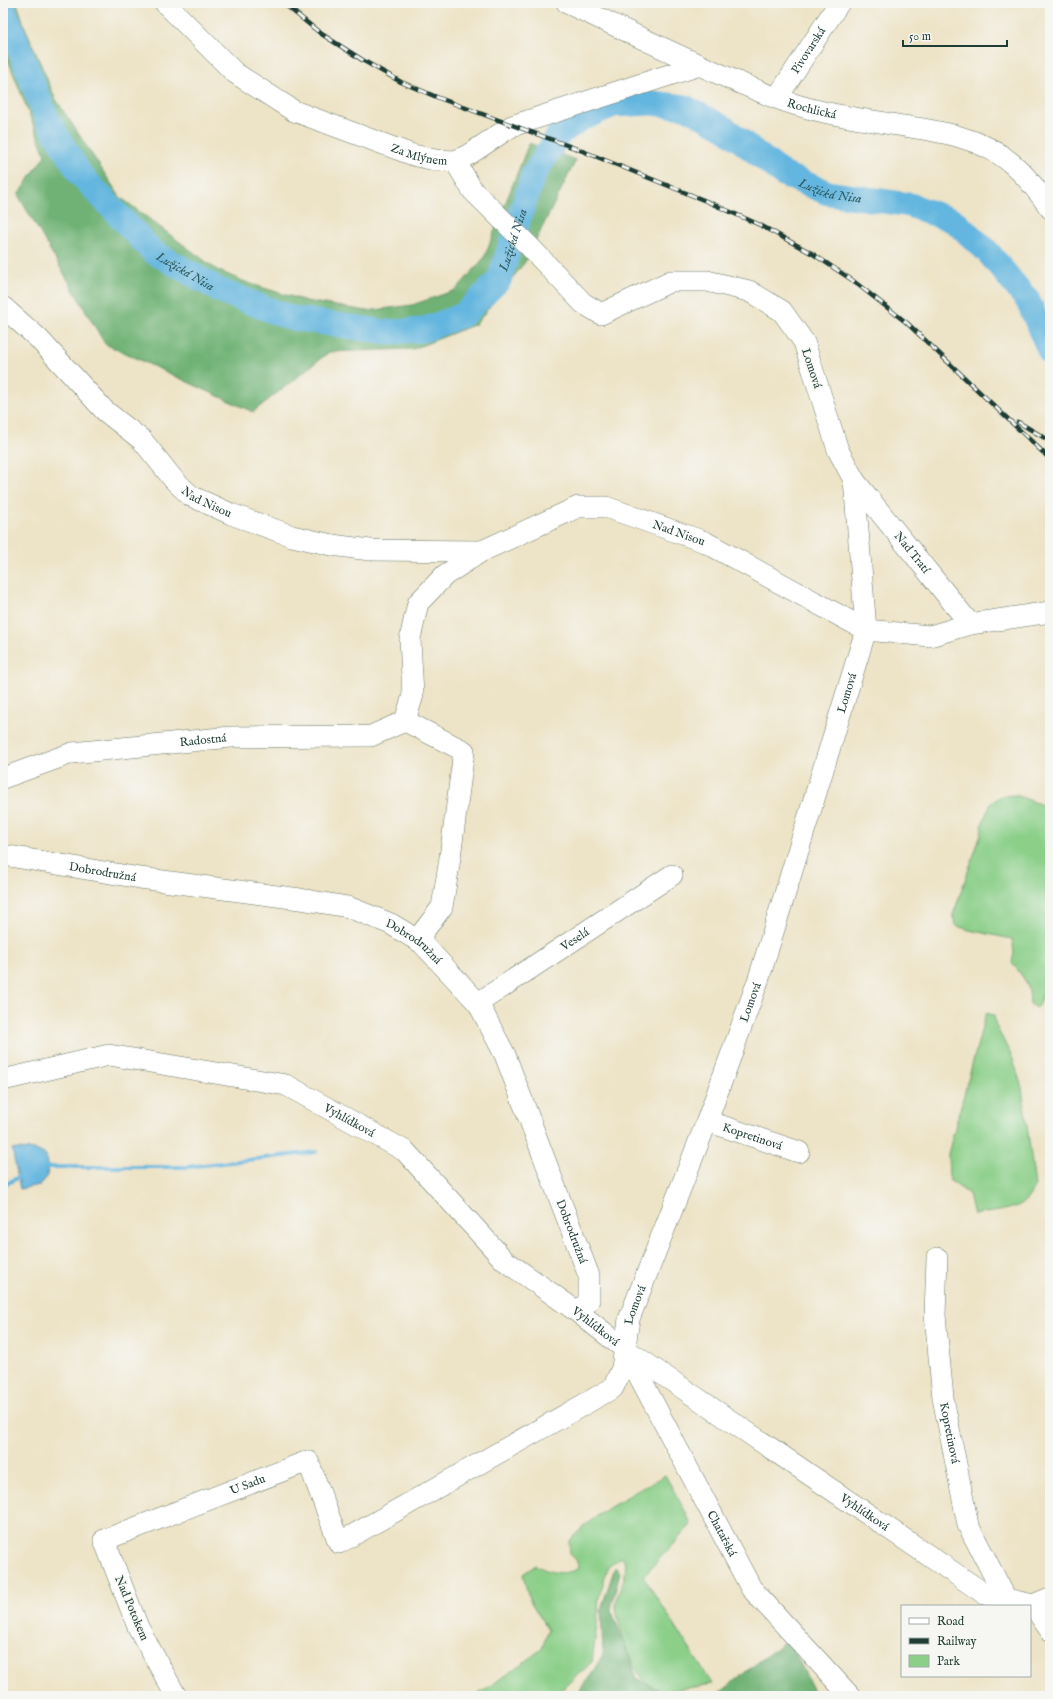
<svg xmlns="http://www.w3.org/2000/svg" width="1053" height="1699" font-family="'IM FELL English',serif">
<style>
.green{fill:#8bcf89;stroke:#55865e}
.forest{fill:#70b275;stroke:#487854}
.water{fill:#64b6df;stroke:#427a8a}
.lines{fill:none;stroke-linecap:round;stroke-linejoin:round}
.stream{stroke:#64b6df;stroke-width:4}
.river{stroke:#64b6df;stroke-width:25}
.minor-casing{stroke:#677767;stroke-width:22}
.minor{stroke:#fff;stroke-width:21}
.rail-casing{stroke:#1f3d34;stroke-width:4.5}
.rail{stroke:#f6f6f2;stroke-width:3;stroke-dasharray:9;stroke-linecap:butt}
.labels{text-anchor:middle;stroke-width:3;stroke-linejoin:round;paint-order:stroke}
.street-label{font-size:12px;fill:#1f3d34;stroke:#f6f6f2}
.water-label{font-size:13px;font-style:italic;fill:#305b5f;stroke:#f6f6f2}
</style>
<rect width="100%" height="100%" fill="#f6f6f2"/>
<filter id="ink" filterUnits="userSpaceOnUse"><feTurbulence type="fractalNoise" baseFrequency=".025" numOctaves="2"/><feDisplacementMap in="SourceGraphic" scale="8" xChannelSelector="R" yChannelSelector="G"/><feConvolveMatrix kernelMatrix="1 2 1 2 8 2 1 2 1" color-interpolation-filters="sRGB"/></filter>
<filter id="wash" filterUnits="userSpaceOnUse"><feTurbulence type="fractalNoise" baseFrequency=".012" numOctaves="4" result="noise"/><feDisplacementMap in="SourceGraphic" scale="16" xChannelSelector="R" yChannelSelector="G"/><feGaussianBlur stdDeviation="0.9" result="paint"/><feColorMatrix in="noise" values="0 0 0 0 0 0 0 0 0 0 0 0 0 0 0 0 0 1.4 0 .05"/><feComposite in="paint" operator="in"/></filter>
<g filter="url(#wash)">
<rect width="100%" height="100%" fill="#ede3c6"/>
<g class="green">
<path d="M1016 795 1050 808V978L1037 1008 1030 1004C1030 984 1024 978 1012 963L1014 952 1012 939 969 930 955 925 953 915 980 837 984 819 991 803 1001 796Z"/>
<path d="M986 1013 994 1015 995 1024 1013 1059 1022 1088 1035 1186C1032 1191 1030 1196 1026 1200 1017 1211 987 1212 974 1215L969 1194 949 1180 948 1154Z"/>
<path d="M665 1475 685 1511 691 1525 643 1576 712 1684C700 1686 673 1691 663 1690 637 1687 626 1649 620 1627 619 1620 615 1611 616 1603 618 1587 632 1573 622 1557L608 1567 599 1597 597 1625 592 1662 559 1692 543 1696H512L510 1693 501 1694 500 1696H476L542 1649 548 1630 529 1599 523 1574 536 1565C549 1573 565 1576 579 1568L577 1561 570 1554 569 1542C590 1515 636 1492 665 1475Z"/>
</g>
<g class="forest">
<polygon points="3,3 17,3 25,27 55,98 120,197 217,270 248,283 306,301 367,311 412,305 456,290 484,258 529,143 576,160 525,262 476,324 413,349 329,352 253,412 105,344 18,195 45,155 3,47"/>
<polygon points="615,1567 620,1572 611,1609 637,1678 670,1696 575,1696 591,1675 603,1654 601,1609"/>
<polygon points="788,1639 816,1695 822,1696 684,1696 716,1695"/>
</g>
<polygon class="water" points="12,1149 36,1150 46,1155 48,1176 40,1185 20,1189"/>
<g class="lines">
<g class="stream">
<polyline points="43,1167 187,1167 316,1152"/>
<polyline points="3,1186 22,1175"/>
</g>
<path class="river" id="s1" d="M3 7 47 119 80 174 152 251 221 291 291 318 386 332 423 330 463 315 499 280 533 176 560 133 581 119 613 105 652 103 685 107 726 129 783 174 828 193 910 205 954 221 988 252 1028 301 1050 352"/>
</g>
</g>
<g filter="url(#ink)">
<g class="lines">
<g class="minor-casing">
<g id="minor">
<path id="s2" d="M165 3 235 73 294 111 413 155 435 160 455 161 468 155 512 126 700 65"/>
<path id="s3" d="M567 3C636 35 705 70 776 98 815 113 856 118 897 125 936 131 979 136 1010 162 1026 175 1038 191 1050 208"/>
<path id="s4" d="M777 98 839 3"/>
<path id="s5" d="M3 307 38 338 105 411 142 440 174 480 191 496 231 514 292 536 332 545 370 550 482 551"/>
<path id="s6" d="M854 480 970 624"/>
<path id="s7" d="M405 721 413 695 410 639 418 603 445 575 482 551 578 507H606L705 542 866 630 930 636 970 624 1050 612"/>
<polyline points="405,721 464,751 449,865 442,907 417,940"/>
<path id="s8" d="M3 778 72 753 231 737 371 736 405 721"/>
<path id="s9" d="M3 855 140 878 300 899 348 907 391 924 422 943 478 1003 505 1055 589 1276V1300L579 1313"/>
<path id="s10" d="M478 1003 672 875"/>
<path id="s11" d="M3 1080 109 1055 286 1085 405 1151 504 1260 579 1313 625 1349 985 1594 1033 1605 1050 1598"/>
<path id="s12" d="M707 1121 799 1152"/>
<path id="s13" d="M937 1258 935 1315 943 1398 968 1525 1006 1599"/>
<path id="s14" d="M627 1353 751 1588 850 1696"/>
<polyline points="1033,1605 1050,1630"/>
<path id="s15" d="M176 1696 138 1627 104 1540 308 1461 339 1543 613 1388 622 1368 629 1319 707 1121 759 978 866 630 854 480 838 450 804 342 782 311 749 291 707 281H671L601 314 583 303 530 247 473 191 455 161"/>
</g>
</g>
<use href="#minor" class="minor"/>
<g class="rail-casing">
<g id="rail">
<polyline points="283,3 320,33 364,61 401,82 439,98 580,150 706,201 760,225 813,254 852,280 907,323 1050,459"/>
<polyline points="1018,422 1050,441"/>
</g>
</g>
<use href="#rail" class="rail"/>
</g>
</g>
<g class="labels">
<g class="street-label">
<text dy="4" stroke="none"><textPath href="#s4" startOffset="57">Pivovarská</textPath></text>
<text dy="4" stroke="none"><textPath href="#s3" startOffset="267">Rochlická</textPath></text>
<text dy="4" stroke="none"><textPath href="#s2" startOffset="302">Za Mlýnem</textPath></text>
<text transform="translate(812 368) rotate(72)" y="4">Lomová</text>
<text dy="4" stroke="none"><textPath href="#s5" startOffset="284">Nad Nisou</textPath></text>
<text dy="4" stroke="none"><textPath href="#s7" startOffset="414">Nad Nisou</textPath></text>
<text dy="4" stroke="none"><textPath href="#s6" startOffset="93">Nad Tratí</textPath></text>
<text dy="4" stroke="none"><textPath href="#s15" startOffset="1528">Lomová</textPath></text>
<text dy="4" stroke="none"><textPath href="#s8" startOffset="205">Radostná</textPath></text>
<text dy="4" stroke="none"><textPath href="#s9" startOffset="101">Dobrodružná</textPath></text>
<text dy="4" stroke="none"><textPath href="#s10" startOffset="116">Veselá</textPath></text>
<text dy="4" stroke="none"><textPath href="#s9" startOffset="424">Dobrodružná</textPath></text>
<text dy="4" stroke="none"><textPath href="#s15" startOffset="1204">Lomová</textPath></text>
<text dy="4" stroke="none"><textPath href="#s11" startOffset="361">Vyhlídková</textPath></text>
<text dy="4" stroke="none"><textPath href="#s12" startOffset="48">Kopretinová</textPath></text>
<text dy="4" stroke="none"><textPath href="#s9" startOffset="761">Dobrodružná</textPath></text>
<text dy="4" stroke="none"><textPath href="#s15" startOffset="880">Lomová</textPath></text>
<text dy="4" stroke="none"><textPath href="#s11" startOffset="685">Vyhlídková</textPath></text>
<text dy="4" stroke="none"><textPath href="#s13" startOffset="176">Kopretinová</textPath></text>
<text dy="4" stroke="none"><textPath href="#s15" startOffset="326">U Sadu</textPath></text>
<text dy="4" stroke="none"><textPath href="#s11" startOffset="1012">Vyhlídková</textPath></text>
<text dy="4" stroke="none"><textPath href="#s14" startOffset="204">Chatařská</textPath></text>
<text transform="translate(132 1608) rotate(67)" y="4">Nad Potokem</text>
</g>
<g class="water-label">
<text dy="5" stroke="none"><textPath href="#s1" startOffset="1133">Lužická Nisa</textPath></text>
<text dy="5" stroke="none"><textPath href="#s1" startOffset="713">Lužická Nisa</textPath></text>
<text dy="5" stroke="none"><textPath href="#s1" startOffset="329">Lužická Nisa</textPath></text>
</g>
</g>
<rect width="1053" height="1699" fill="none" stroke="#f6f6f2" stroke-width="16"/>
<rect x="901" y="1605" width="130" height="72" fill="#f6f6f2" stroke="#a0aca6"/>
<rect x="909" y="1618" width="20" height="6" fill="#ffffff" stroke="#a0aca6"/>
<text x="937" y="1625" font-size="12" fill="#1f3d34">Road</text>
<rect x="909" y="1638" width="20" height="6" fill="#1f3d34" stroke="#a0aca6"/>
<text x="937" y="1645" font-size="12" fill="#1f3d34">Railway</text>
<rect x="909" y="1655" width="20" height="12" fill="#8bcf89" stroke="#a0aca6"/>
<text x="937" y="1665" font-size="12" fill="#1f3d34">Park</text>
<path d="M903 40v6h104v-6" fill="none" stroke="#1f3d34" stroke-width="2"/>
<text x="909" y="40" font-size="12" fill="#1f3d34" stroke="#f6f6f2" stroke-width="3" paint-order="stroke">50 m</text>
</svg>
